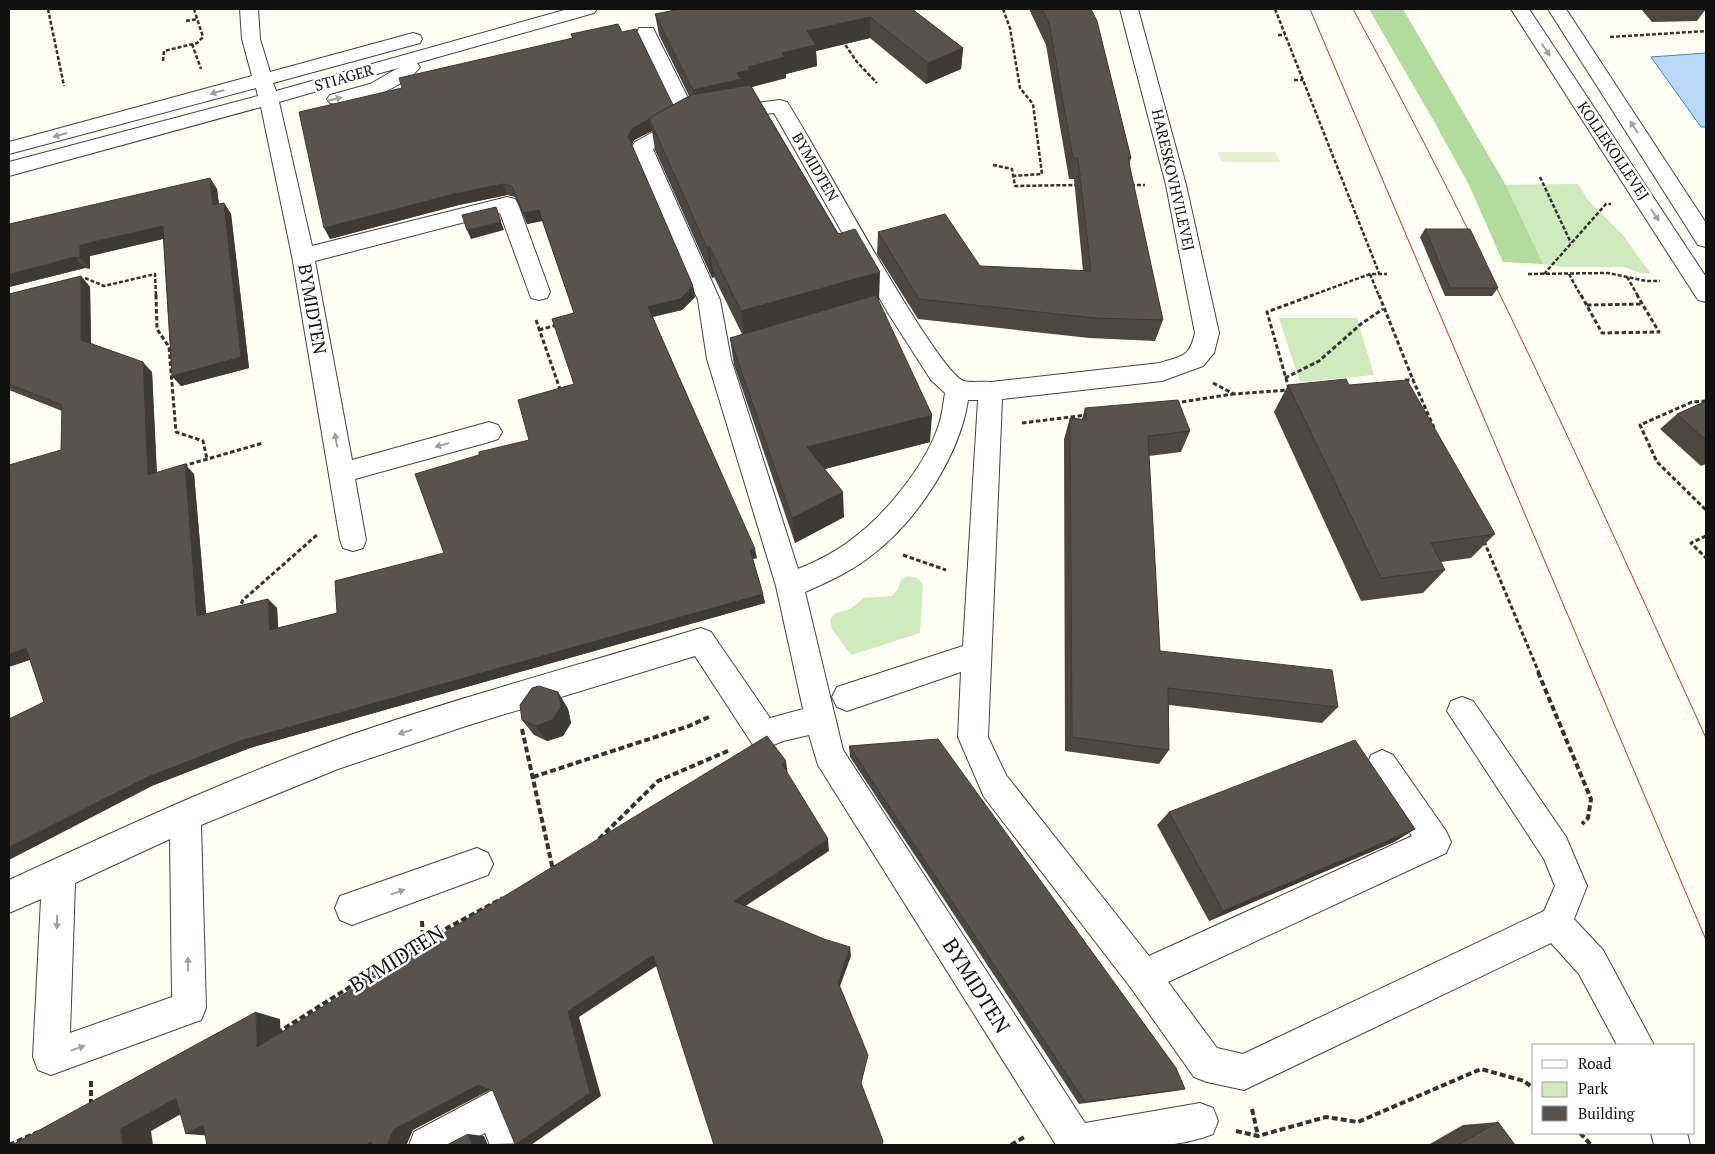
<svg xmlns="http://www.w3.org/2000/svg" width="1715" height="1154" font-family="'PT Serif',serif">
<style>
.green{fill:#cfebbd}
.forest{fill:#b1dc9c}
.pitch{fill:#e2f2cf}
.water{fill:#b9d8f7;stroke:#3e84d0}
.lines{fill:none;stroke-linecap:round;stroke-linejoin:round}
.minor-casing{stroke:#444;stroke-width:2}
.path-far2{stroke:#333;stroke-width:2.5;stroke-dasharray:4 2;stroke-linecap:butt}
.path-far1{stroke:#333;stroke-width:3;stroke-dasharray:4.5 2.5;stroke-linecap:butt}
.path{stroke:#333;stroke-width:4;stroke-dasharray:6 3;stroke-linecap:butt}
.minor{fill:#fff;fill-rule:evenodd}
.tram{stroke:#c43125;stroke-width:1}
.wall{fill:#4d4742}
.shaded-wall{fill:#3f3a36}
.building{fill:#5a534d;stroke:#3f3a36}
.oneway{fill:#a0a0a0}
.labels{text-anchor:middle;stroke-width:5;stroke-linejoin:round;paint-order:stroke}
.far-street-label{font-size:15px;fill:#111;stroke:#fff}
.street-label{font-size:18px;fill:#111;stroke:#fff}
.near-street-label{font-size:21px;fill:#111;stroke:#fff}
</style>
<rect width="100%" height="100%" fill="#fffef5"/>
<g class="green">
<polygon points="1578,184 1588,200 1624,236 1651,274 1640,273 1624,267 1562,267 1522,261 1503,262 1469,185"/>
<polygon points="1279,318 1357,318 1374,375 1300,382"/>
<polygon points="908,576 917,578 923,584 920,633 851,655 832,629 830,619 836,613 850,609 864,598 892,596 898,589 901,580"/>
</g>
<polygon class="forest" points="1369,9 1403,9 1504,182 1543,264 1503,262 1469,185 1432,118"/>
<polygon class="pitch" points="1218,152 1276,152 1280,162 1221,162"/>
<polygon class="water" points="1706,53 1706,127 1701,127 1651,57"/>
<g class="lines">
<g class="minor-casing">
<g id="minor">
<path d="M240 9H258L260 39 270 72 413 33 420 35 422 39 420 43 273 83 276 91 568 9H597L594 13 417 63 420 67C407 86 353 109 330 103L327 99 330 95 370 84 398 68 279 102 312 246 507 197 515 199 518 204 550 292 547 298 539 300 531 298 500 213 315 261 352 460 489 422 498 425 502 432 498 439 489 442 355 479 366 540 363 548 353 551 343 548 340 540 292 256 261 107 9 176V162L258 96 256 88 9 154V142L252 76 242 39Z"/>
<path d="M1120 9H1138L1186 185 1219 333 1214 353 1203 366 1162 381 1002 399 988 737 1006 775 1149 956 1412 836 1371 775 1367 765 1371 755 1382 750 1393 755 1446 831 1451 842 1446 853 1168 982 1217 1048 1243 1054 1544 911 1555 886 1544 859 1447 711 1451 701 1462 697 1473 701 1566 837 1587 886 1574 919 1603 950 1654 1045H1617L1579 974 1551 943 1244 1090 1207 1082 1194 1077 1131 988 984 797 958 737 961 672 847 711 837 707 832 697 837 687 963 646 978 400H968C960 455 917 521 872 555 852 571 828 582 805 592L843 750 1085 1123 1200 1103 1213 1108 1218 1121 1213 1134C1167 1153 1105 1145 1056 1145L818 765 809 735 783 741 764 749 753 745 695 656 466 726 338 769 201 825 206 1008 201 1020 51 1075 38 1070 33 1057 41 899 9 913V880C116 831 224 780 336 740 456 698 579 665 701 628L711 632 770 718 803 709 776 586 707 359 698 300 632 147 635 142 678 118 637 32 639 28H653L699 120 696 124 653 149 720 300 731 359 798 569C817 561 836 552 852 539 884 516 923 468 937 430 942 418 943 405 945 393L931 380 888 313 774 113 725 119 718 117 715 113 718 109 725 107 780 100 787 102C814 142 935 371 964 381 972 383 983 381 991 382L1160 363C1183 355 1189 358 1195 333L1166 185ZM170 839 172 997 70 1033 75 883Z"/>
<polygon points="1511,9 1529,9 1706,277 1706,302 1698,300"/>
<polygon points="1548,9 1566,9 1706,223 1706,247 1698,245"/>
<polygon points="477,848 488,853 493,864 488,875 352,925 340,920 335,908 340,896"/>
<polygon points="493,1090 506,1095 527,1145 490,1145 485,1133 463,1145 409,1145 414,1132"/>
<polygon points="1651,1133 1687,1133 1690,1145 1654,1145"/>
</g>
</g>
<g class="path-far2">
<polyline points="48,9 64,86"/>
<polyline points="1003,9 1010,28 1020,88 1033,104 1042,174 1013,176"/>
<polyline points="1275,9 1379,273"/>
<polyline points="186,21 197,19"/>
<polyline points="1278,35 1285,35"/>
<polyline points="1610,37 1706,31"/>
<polyline points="842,40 857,62 877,83"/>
<polyline points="192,44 201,69"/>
<polyline points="163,61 164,51 197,43 203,37 194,9"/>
<polyline points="1294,80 1303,80"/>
<polyline points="993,165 1012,169 1015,186 1077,185"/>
<polyline points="1540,177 1571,243"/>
<polyline points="1131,185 1145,185"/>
<polyline points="1370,274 1379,296"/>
<polyline points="1528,274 1608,273 1646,281 1660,281"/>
<polyline points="1544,274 1606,204 1611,204"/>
<polyline points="1569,274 1581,296"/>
<polyline points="1627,277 1638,296"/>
<polyline points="85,278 104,286 155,274 156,296"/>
<polyline points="1310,296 1370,274 1387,274"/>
</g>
<g class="path-far1">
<polyline points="156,295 157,329 169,347 176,432 203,441 207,459"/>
<polyline points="1379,295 1413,380"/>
<polyline points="1581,295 1602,333 1659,332 1637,295"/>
<polyline points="1587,305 1643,304"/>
<polyline points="536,320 561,392"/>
<polyline points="539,330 557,325"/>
<polyline points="1285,378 1319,361 1361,324 1383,309"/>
<polyline points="1405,380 1413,380 1435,430"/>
<polyline points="1213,383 1234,394 1289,390"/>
<polyline points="1289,389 1267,312 1313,295"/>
<polyline points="1706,401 1692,402 1640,425 1657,462 1706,510"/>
<polyline points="1175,403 1233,394"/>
<polyline points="1022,423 1087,415"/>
<polyline points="183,466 263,443"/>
<polyline points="1706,536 1691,543 1706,558"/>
<polyline points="1484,541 1539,673"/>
<polyline points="903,555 946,570"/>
<polyline points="238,610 243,600 318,534"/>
</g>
<g class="path">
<polyline points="1538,672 1591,799 1588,818 1582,824"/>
<polyline points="522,729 553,870"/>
<polyline points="533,777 689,726 711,716"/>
<polyline points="599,839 658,781 730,750"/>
<polyline points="422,921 423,941"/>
<polyline points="277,1033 423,941 503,898"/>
<polyline points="91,1081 91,1105"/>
<polyline points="1252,1109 1258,1136"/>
<polyline points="1236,1131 1258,1136 1326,1117 1358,1122 1481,1069 1524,1081 1534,1089"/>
<polyline points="1580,1133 1591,1145"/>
<polyline points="9,1145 38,1132"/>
<polyline points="1011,1145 1026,1136"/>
</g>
<use href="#minor" class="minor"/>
<g class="tram">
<polyline points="1310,9 1706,940"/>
<path d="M1353 9C1483 246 1594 492 1706 738"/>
</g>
</g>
<g class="wall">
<polygon points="912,9 963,48 961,69 926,84 870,38 816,51 817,66 786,74 786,78 752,87 879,302 930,442 825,469 844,517 795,543 734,365 730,338 742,334 714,277 712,278 655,150 652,131 634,140 632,145 693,286 695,297 682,310 653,317 757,558 753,559 765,603 250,748 154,785 44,702 61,450 62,411 9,390 9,294 81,276 90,287 91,343 152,372 157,472 194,474 206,614 268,599 277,608 278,628 337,613 444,553 529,440 574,384 574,313 542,221 527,224 515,197 507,195 459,205 330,239 402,88 572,38 571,34 622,32 673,105 689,96 659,35 655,14"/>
<polygon points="1029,9 1091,9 1131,158 1129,165 1163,320 1155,341 1089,338 918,319 877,254 878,232 980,266 1083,271 1074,179 1069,179 1046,45"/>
<polygon points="1641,9 1706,9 1697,21 1652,22"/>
<polygon points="210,178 217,189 219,204 224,203 231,214 249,368 181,386 172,376 163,239 90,256 90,269 85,268 9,287"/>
<polygon points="1425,229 1498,288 1492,296 1445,296 1420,237"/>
<polygon points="1288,385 1349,385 1495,534 1471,558 1441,562 1445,570 1423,593 1361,601 1274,412"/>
<polygon points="1706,401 1706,464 1701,466 1660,429 1677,414"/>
<polygon points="1085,408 1190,431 1181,452 1149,456 1160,651 1338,707 1322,723 1169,705 1169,750 1159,764 1065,751 1064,439 1070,418 1082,419"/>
<polygon points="558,692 568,709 571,723 563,736 547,741 534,735 522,720"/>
<polygon points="849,746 1185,1089 1175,1091 1079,1104 850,757"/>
<polygon points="1169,812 1415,829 1394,842 1209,921 1157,825"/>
<polygon points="1498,1122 1515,1145 1428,1145 1463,1125"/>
</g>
<g class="shaded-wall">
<polygon points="870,17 870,38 816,51 817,66 786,74 786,78 752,87 752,91 696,111 693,90 737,73 748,67 782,53 807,31"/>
<polygon points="963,48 961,69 926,84 928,63"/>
<polygon points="649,119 652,131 634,140 630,148 628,136 632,129"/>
<polygon points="210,178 217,189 220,217 213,205"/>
<polygon points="503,184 507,195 459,205 330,239 324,228 454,194"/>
<polygon points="224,203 231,214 249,368 181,386 172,376"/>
<polygon points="539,210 542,221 527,224 523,213"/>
<polygon points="501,222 504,230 471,239 467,230"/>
<polygon points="163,226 171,237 90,256 90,269 80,258 80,245"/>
<polygon points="709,246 714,277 712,278 707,248"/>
<polygon points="75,257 85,268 9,287 9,274"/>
<polygon points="880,272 879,302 745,341 741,311"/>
<polygon points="81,276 90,287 91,350 81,340"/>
<polygon points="693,286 695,297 682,310 651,317 648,307"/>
<polygon points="143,362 152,372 157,484 148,475"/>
<polygon points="932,415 930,442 809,473 807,447"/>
<polygon points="185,464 194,474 207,624 197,616"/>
<polygon points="843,492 844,517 795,543 792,518"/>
<polygon points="755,549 757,558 752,559 750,550"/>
<polygon points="763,594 765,603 250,748 154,785 9,860 9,847 143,779 240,741"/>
<polygon points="268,599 277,608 279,639 270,630"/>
<polygon points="26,648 39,657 9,667 9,654"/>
<polygon points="558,692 568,709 571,723 563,736 547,741 536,726"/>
<polygon points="786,761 788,776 782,764"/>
<polygon points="1415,829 1394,842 1209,921 1223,911"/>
<polygon points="828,839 829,851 738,911 734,901"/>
<polygon points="850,947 851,956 839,989 838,982"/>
<polygon points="653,955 661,963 579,1017 601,1096 531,1145 515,1145 568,1011"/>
<polygon points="256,1012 280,1019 281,1052 257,1047"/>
<polygon points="478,1085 494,1088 413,1130 407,1144 408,1145 365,1145 394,1129"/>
<polygon points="176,1098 204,1101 151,1131 153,1145 123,1145 120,1129"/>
<polygon points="203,1125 214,1136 186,1134"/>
<polygon points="468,1134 484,1136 488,1145 472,1145"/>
</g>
<g class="building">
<polygon points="680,9 912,9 963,48 928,63 870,17 807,31 816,45 782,53 785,57 748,67 750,70 737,73 741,79 693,90 655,14"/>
<polygon points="1042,9 1091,9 1097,21 1131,158 1128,158 1163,320 1095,318 919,299 878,232 945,214 980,266 1091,271 1078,158 1073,158 1049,23"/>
<polygon points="618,24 622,32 636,29 673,105 632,129 628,136 693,286 680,299 648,307 755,549 750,550 763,594 240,741 143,779 9,847 9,719 44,702 26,648 9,654 9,465 61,450 62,405 9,384 9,294 81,276 81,340 143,362 148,475 185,464 197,616 268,599 270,630 337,613 335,581 444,553 415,474 479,455 479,452 529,440 518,400 574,384 552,319 574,313 539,210 523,213 512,186 503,184 454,194 324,228 299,112 402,88 399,78 573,38 571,34"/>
<polygon points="750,85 838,234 855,229 880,272 741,311 709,246 707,248 649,118 691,95"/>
<polygon points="210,178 213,205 224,203 241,357 172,376 163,226 80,245 80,258 75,257 9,274 9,224"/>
<polygon points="496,207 501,222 467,230 462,215"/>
<polygon points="1425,229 1470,229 1498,288 1450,288"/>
<polygon points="876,295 932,415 807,447 843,492 792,518 730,338"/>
<polygon points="1346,379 1349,385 1407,380 1495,534 1431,543 1445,570 1381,578 1288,385"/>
<polygon points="1178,400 1190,431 1148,436 1160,651 1332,670 1338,707 1168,688 1169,750 1072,737 1070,418 1087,420 1085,408"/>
<polygon points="1706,401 1706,440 1677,414"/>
<polygon points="539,686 558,692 561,707 552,720 536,726 522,720 520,705 532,688"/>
<polygon points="767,736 786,761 782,764 828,839 734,901 824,939 850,947 838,982 868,1055 861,1083 883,1141 882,1145 714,1145 653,955 568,1011 590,1093 515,1145 447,1145 468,1134 472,1145 515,1144 493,1091 478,1085 394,1129 388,1143 389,1145 372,1145 371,1142 365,1145 207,1145 203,1125 186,1134 176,1098 120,1129 123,1145 12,1145 256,1012 257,1047"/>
<polygon points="938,739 1176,1068 1185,1089 1085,1102 849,746"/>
<polygon points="1355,740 1415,829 1223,911 1169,812"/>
<polygon points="1498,1122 1515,1145 1458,1145"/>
</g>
<defs><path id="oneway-solid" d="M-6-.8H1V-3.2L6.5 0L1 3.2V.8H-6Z" transform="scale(1.25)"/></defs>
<g class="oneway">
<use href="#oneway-solid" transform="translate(1546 50) rotate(56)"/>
<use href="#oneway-solid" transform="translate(217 92) rotate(164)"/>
<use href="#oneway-solid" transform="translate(335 99) rotate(-13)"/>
<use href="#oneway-solid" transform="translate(1634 127) rotate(-123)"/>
<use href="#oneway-solid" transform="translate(60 135) rotate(165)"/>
<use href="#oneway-solid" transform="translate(1655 215) rotate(57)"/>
<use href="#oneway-solid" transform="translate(336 440) rotate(-100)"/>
<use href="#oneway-solid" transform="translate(442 445) rotate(164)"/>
<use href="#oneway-solid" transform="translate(405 732) rotate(162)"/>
<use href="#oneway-solid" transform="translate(398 892) rotate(-19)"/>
<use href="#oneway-solid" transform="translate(57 922) rotate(92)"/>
<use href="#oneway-solid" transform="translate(188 964) rotate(-91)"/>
<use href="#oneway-solid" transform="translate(78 1048) rotate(-19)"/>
</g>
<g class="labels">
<g class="far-street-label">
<text transform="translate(344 78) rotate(-16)" y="5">STIAGER</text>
<text transform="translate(1613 151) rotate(56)" y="5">KOLLEKOLLEVEJ</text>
<text transform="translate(815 167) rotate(60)" y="5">BYMIDTEN</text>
<text transform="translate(1173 180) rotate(77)" y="5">HARESKOVHVILEVEJ</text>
</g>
<g class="street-label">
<text transform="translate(312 309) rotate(80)" y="6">BYMIDTEN</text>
</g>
<g class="near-street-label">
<text transform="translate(397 959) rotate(-32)" y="7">BYMIDTEN</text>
<text transform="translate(976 986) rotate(58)" y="7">BYMIDTEN</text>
</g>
</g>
<rect width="1715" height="1154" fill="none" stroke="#111111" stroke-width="20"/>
<rect x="1532" y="1044" width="162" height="90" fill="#ffffff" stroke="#a0a0a0"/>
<rect x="1542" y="1060" width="25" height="8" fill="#ffffff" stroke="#a0a0a0"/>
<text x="1578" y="1069" font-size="15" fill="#111111">Road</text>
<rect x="1542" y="1082" width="25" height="15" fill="#cfebbd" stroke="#a0a0a0"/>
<text x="1578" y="1094" font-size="15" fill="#111111">Park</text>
<rect x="1542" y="1106" width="25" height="15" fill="#5a534d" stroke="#a0a0a0"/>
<text x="1578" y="1119" font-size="15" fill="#111111">Building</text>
</svg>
